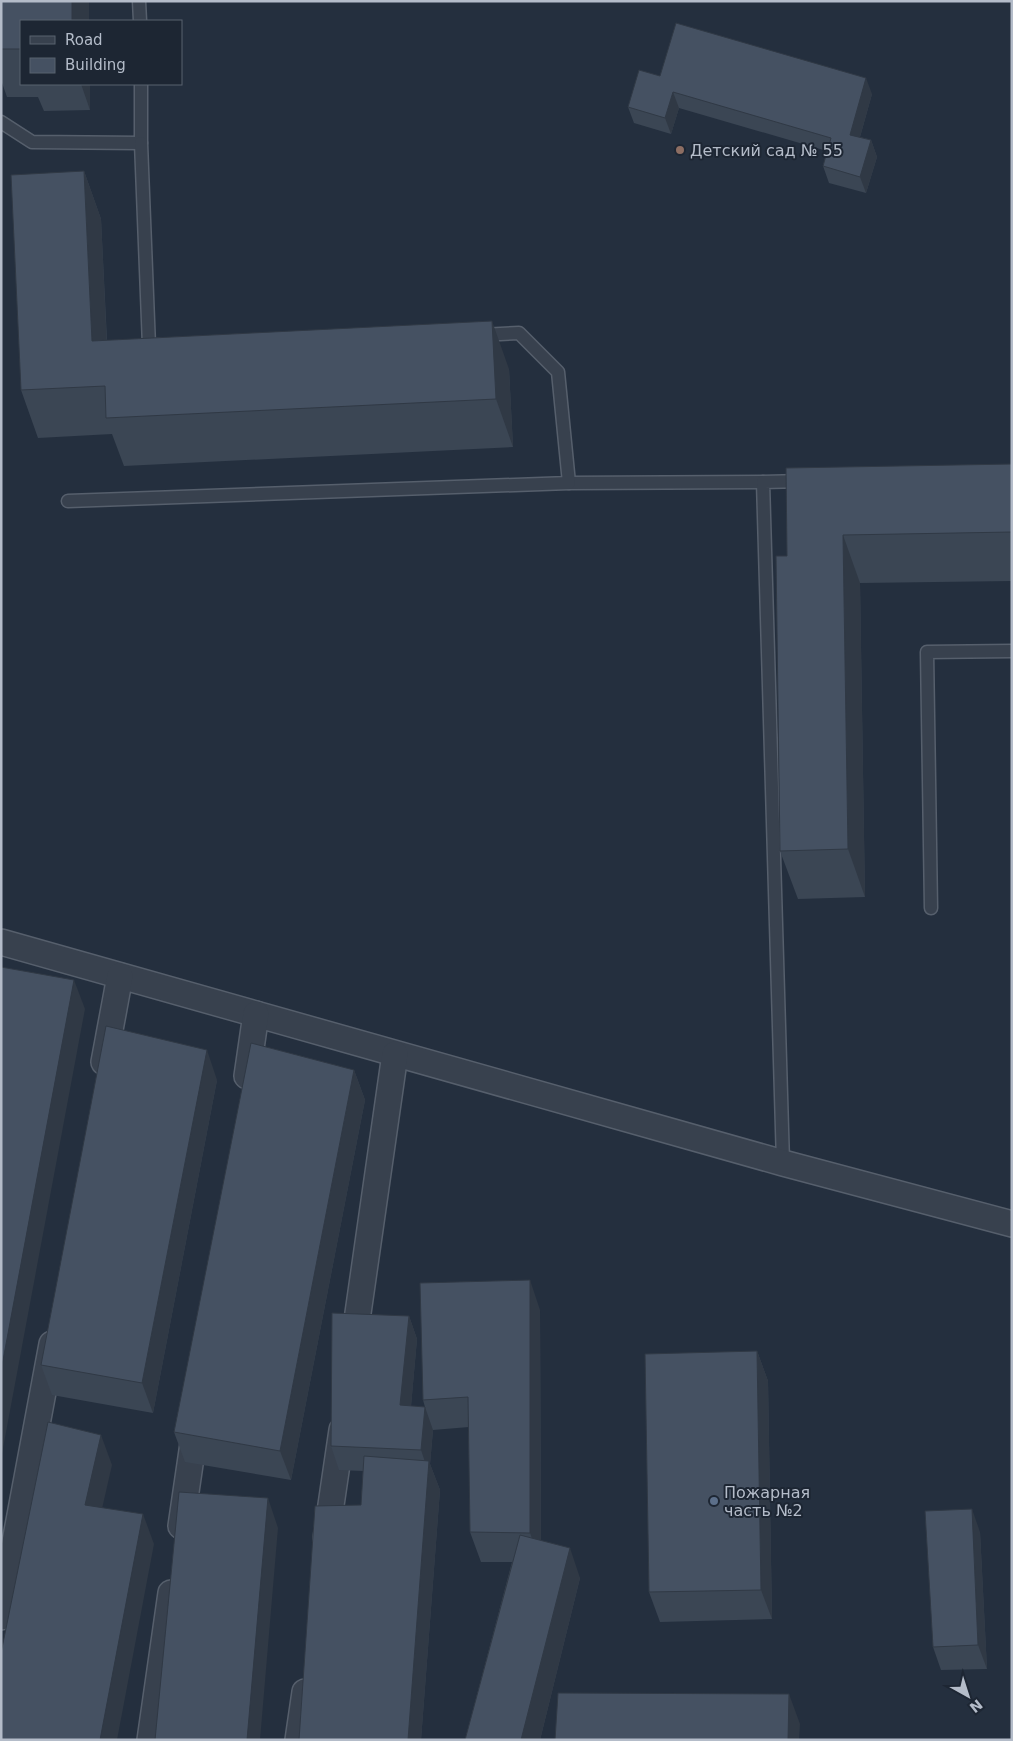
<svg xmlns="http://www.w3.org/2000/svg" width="1013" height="1741" font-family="'DejaVu Sans',sans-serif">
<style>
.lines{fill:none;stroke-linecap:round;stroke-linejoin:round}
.lane-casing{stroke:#565f6c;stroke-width:15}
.street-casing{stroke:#565f6c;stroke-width:28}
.lane{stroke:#38414e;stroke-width:12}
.street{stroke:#38414e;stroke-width:25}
.wall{fill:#3b4654}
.shaded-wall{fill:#303945}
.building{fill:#455162;stroke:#303945}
.education-dot{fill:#8d6e63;stroke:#1d2633;stroke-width:2}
.service-dot{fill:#5c6f8a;stroke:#1d2633;stroke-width:2}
.labels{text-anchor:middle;stroke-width:4;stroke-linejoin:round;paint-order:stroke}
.poi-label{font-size:16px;fill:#b4bcc9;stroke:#1d2633;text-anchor:start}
</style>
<rect width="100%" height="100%" fill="#242f3e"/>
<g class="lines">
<g class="lane-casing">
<g id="lane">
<polyline points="139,1 140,21"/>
<polyline points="1,122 32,142 141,143 141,84"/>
<polyline points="141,143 149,346 159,345"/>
<polyline points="569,483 763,482"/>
<polyline points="68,501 569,483 558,372 519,333 481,335"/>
<polyline points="931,908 927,652 1012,651"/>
<polyline points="783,1163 763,482 803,481"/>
</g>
</g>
<g class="street-casing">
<g id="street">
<polyline points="1,942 783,1163 1012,1224"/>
<polyline points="104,1062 120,976"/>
<polyline points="247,1076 256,1014"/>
<polyline points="353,1348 395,1054"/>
<polyline points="181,1526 195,1430"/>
<polyline points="326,1539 342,1430"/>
<polyline points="1,1617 52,1344"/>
<polyline points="150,1740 171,1593"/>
<polyline points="298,1740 305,1692"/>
</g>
</g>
<use href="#lane" class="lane"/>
<use href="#street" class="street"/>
</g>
<g class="wall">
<polygon points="1,1 89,1 89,21 21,21 21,84 90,84 90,110 44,111 38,97 7,97 1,80"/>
<polygon points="660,76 872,94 860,137 871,140 877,157 866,193 829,183 823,166 827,151 679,108 671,134 634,123 628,107"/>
<polygon points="84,171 101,219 107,340 509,369 513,447 124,466 112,434 38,438 21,390"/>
<polygon points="1012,464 1012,581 860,583 865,897 798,899 780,851 787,556"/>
<polygon points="354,1070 365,1100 291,1480 185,1462 174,1432"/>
<polygon points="217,1080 153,1413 52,1395 41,1365"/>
<polygon points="540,1310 541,1541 580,1578 540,1740 465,1740 512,1562 481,1562 470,1532 469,1427 433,1430 430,1464 440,1490 421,1740 299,1740 361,1505 363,1471 339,1470 331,1446 409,1316 417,1339 411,1406 425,1407 423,1400"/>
<polygon points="757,1351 768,1381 772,1619 660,1622 649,1592"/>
<polygon points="980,1532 987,1669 941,1670 933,1647"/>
</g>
<g class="shaded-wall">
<rect x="72" y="1" width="17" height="20"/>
<polygon points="866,78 872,94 856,151 850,135"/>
<polygon points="81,84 90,84 90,110"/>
<polygon points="673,92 679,108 671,134 665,118"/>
<polygon points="871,140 877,157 866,193 860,177"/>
<polygon points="84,171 101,219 109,389 92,341"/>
<polygon points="492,321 509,369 513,447 496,399"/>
<polygon points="843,535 860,583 865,897 848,849"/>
<polygon points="74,980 85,1009 1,1459 1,1371"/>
<polygon points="207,1050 217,1080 153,1413 142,1383"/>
<polygon points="354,1070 365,1100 291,1480 280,1451"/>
<polygon points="530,1280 540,1310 541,1563 530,1533"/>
<polygon points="409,1316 417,1339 409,1429 400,1405"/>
<polygon points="757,1351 768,1381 772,1619 761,1590"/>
<polygon points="425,1407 433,1430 430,1464 440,1490 421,1740 408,1740 428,1471 421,1450"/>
<polygon points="101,1435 112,1465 96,1535 85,1505"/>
<polygon points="268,1498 278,1528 260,1740 247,1740"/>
<polygon points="972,1509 980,1532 987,1669 978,1645"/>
<polygon points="143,1514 154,1544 117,1740 100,1740"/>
<polygon points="570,1548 580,1578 540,1740 521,1740"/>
<polygon points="789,1694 800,1724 799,1740 788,1740"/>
</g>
<g class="building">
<polygon points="1,1 72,1 72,21 21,21 21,49 1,49"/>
<polygon points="676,23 866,78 850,135 871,140 860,177 823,166 831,138 673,92 665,118 628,107 639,70 660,76"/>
<polygon points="84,171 92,341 492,321 496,399 106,418 105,386 21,390 11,175"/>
<polygon points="1012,464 1012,532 843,535 848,849 780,851 776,556 787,556 786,468"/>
<polygon points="1,967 74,980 1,1371"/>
<polygon points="106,1026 207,1050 142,1383 41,1365"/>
<polygon points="251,1043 354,1070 280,1451 174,1432"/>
<polygon points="530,1280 530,1533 470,1532 468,1397 423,1400 420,1283"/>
<polygon points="332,1313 409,1316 400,1405 425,1407 421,1450 331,1446"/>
<polygon points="757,1351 761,1590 649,1592 645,1354"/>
<polygon points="48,1422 101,1435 85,1505 143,1514 100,1740 1,1740 1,1653"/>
<polygon points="364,1456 429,1461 408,1740 299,1740 315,1506 361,1505"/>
<polygon points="179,1492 268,1498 247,1740 155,1740"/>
<polygon points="972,1509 978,1645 933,1647 925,1511"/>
<polygon points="520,1535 570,1548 521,1740 465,1740"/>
<polygon points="558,1693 789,1694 788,1740 555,1740"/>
</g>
<circle class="education-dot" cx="680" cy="150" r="5"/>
<circle class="service-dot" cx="714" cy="1501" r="5"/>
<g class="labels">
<g class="poi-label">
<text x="690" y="156">Детский сад № 55</text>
<text x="724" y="1498">Пожарная<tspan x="724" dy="18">часть №2</tspan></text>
</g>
</g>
<rect width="1013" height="1741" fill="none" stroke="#b4bcc9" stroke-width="5"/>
<rect x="20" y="20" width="162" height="65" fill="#1d2633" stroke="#59626f"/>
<rect x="30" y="36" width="25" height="8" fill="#38414e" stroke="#59626f"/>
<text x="65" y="45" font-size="15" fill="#b4bcc9">Road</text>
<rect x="30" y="58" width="25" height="15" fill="#455162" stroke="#59626f"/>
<text x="65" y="70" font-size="15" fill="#b4bcc9">Building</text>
<g transform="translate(968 1696) rotate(141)" stroke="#1d2633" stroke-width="4" paint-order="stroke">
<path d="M0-4L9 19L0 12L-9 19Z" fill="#b4bcc9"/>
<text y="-8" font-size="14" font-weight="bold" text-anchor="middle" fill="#b4bcc9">N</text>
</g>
</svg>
